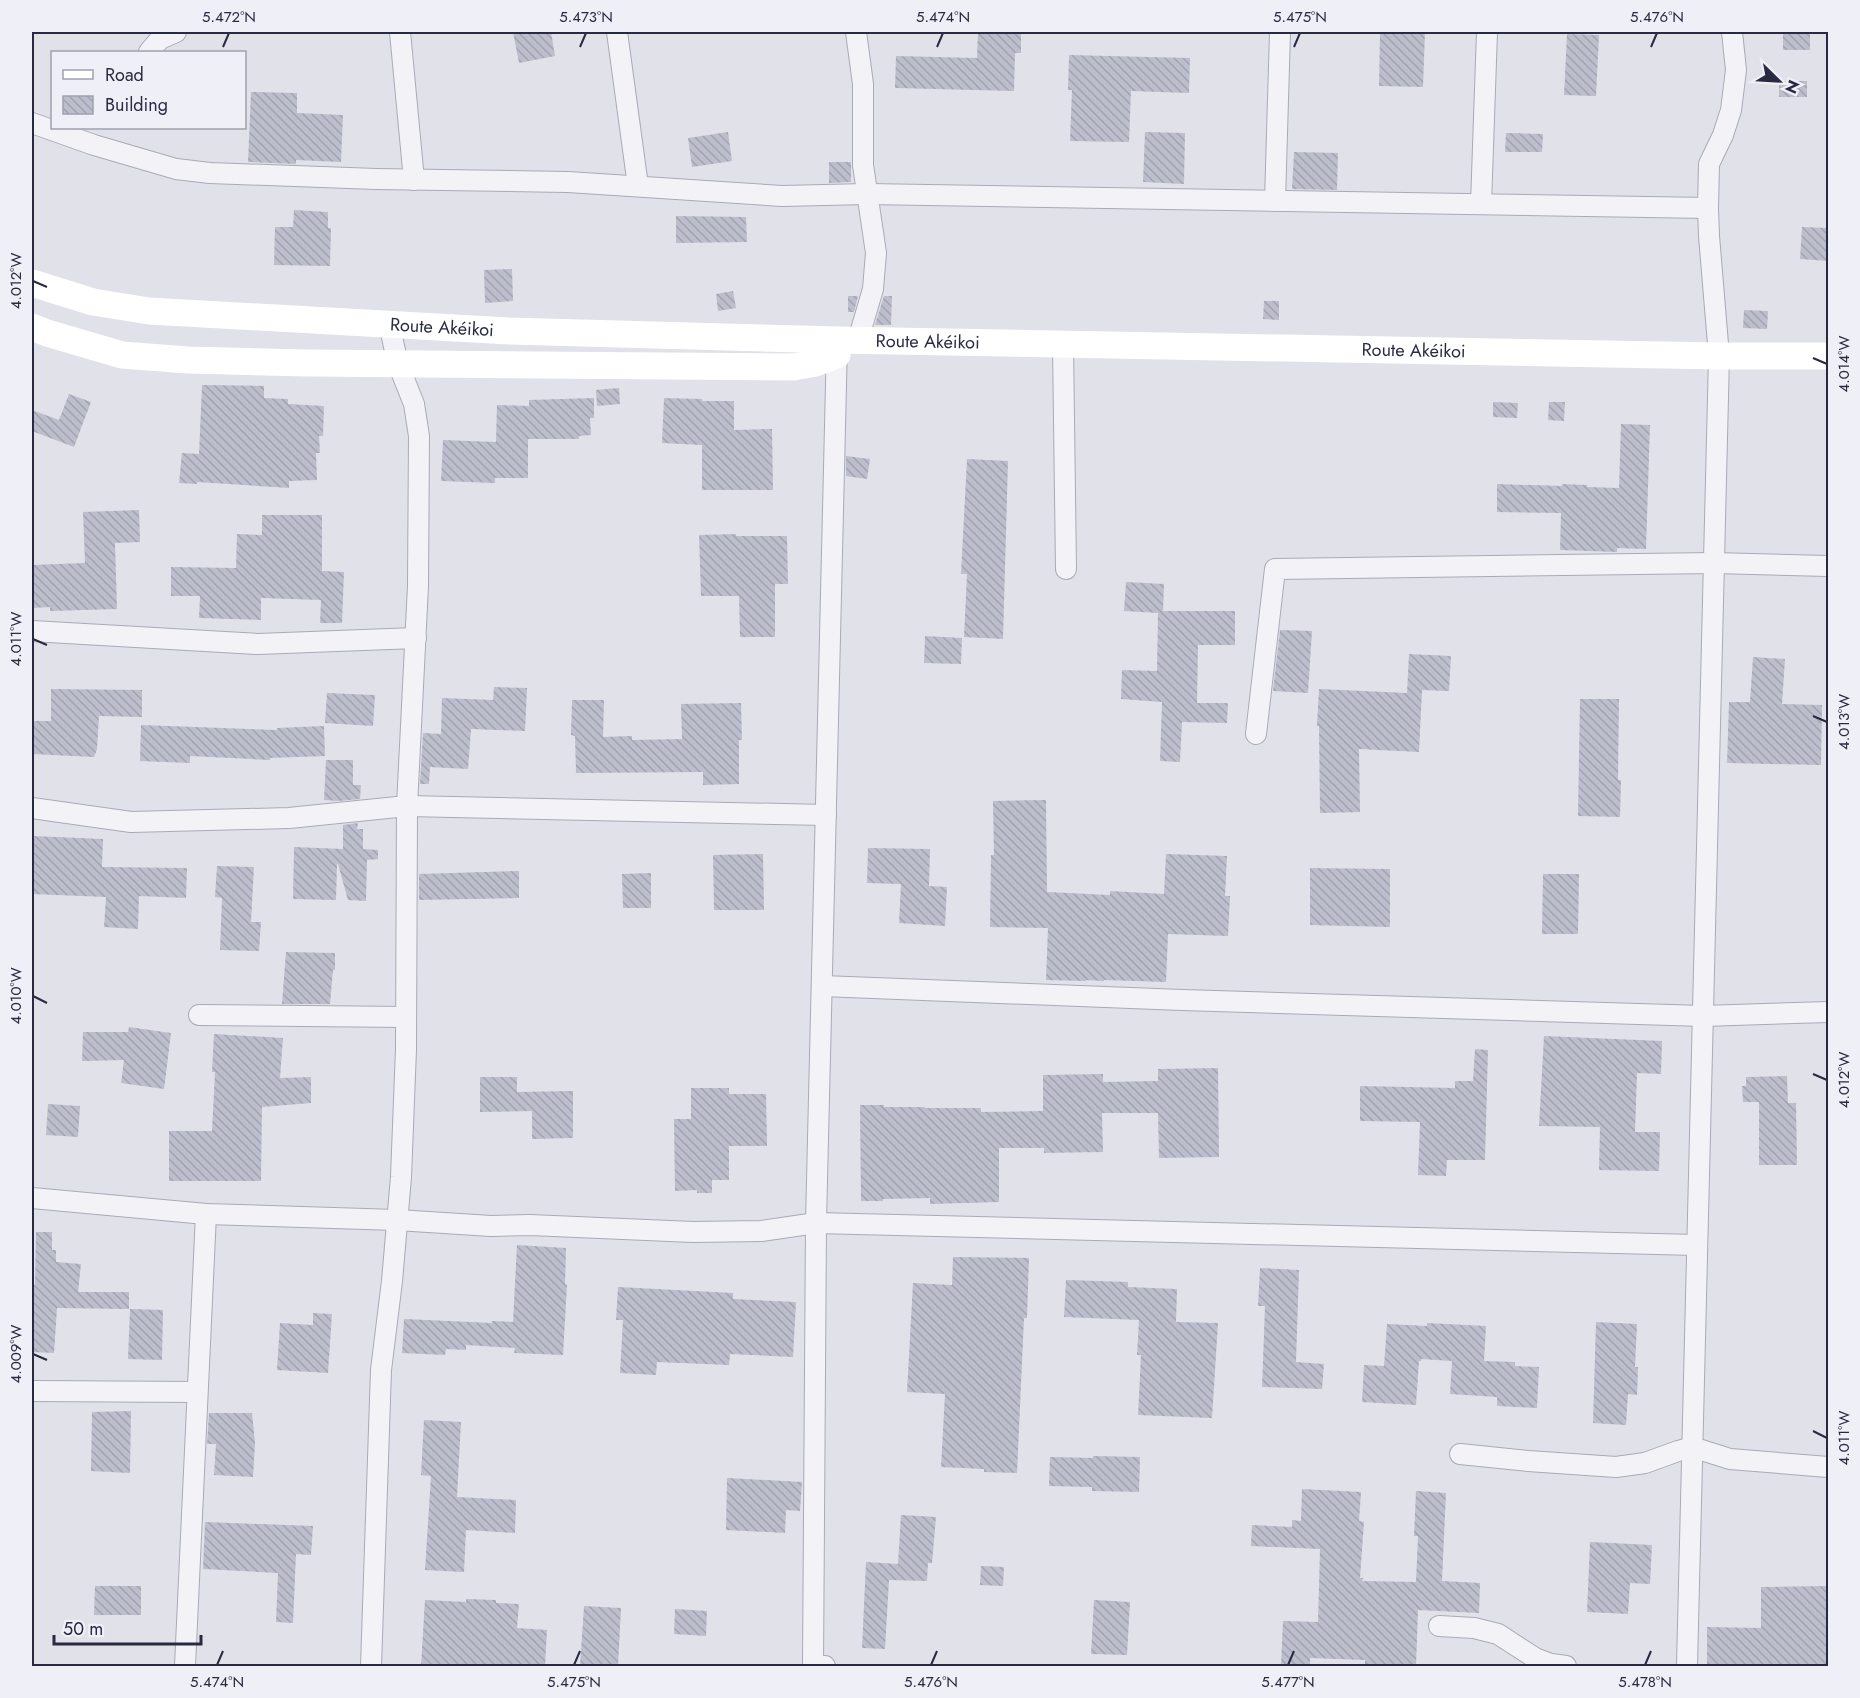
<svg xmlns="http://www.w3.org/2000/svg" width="1860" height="1698" font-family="Jost,sans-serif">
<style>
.building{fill:url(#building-back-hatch)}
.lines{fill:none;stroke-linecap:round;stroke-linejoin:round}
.street-casing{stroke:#a9aab7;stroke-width:22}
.street{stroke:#f3f3f7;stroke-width:20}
.secondary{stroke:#fff;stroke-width:27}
.ticks{fill:none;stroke:#282a41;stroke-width:2}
.labels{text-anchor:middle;stroke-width:5;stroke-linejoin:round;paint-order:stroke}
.street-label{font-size:18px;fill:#282a41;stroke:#eff0f7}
.neatline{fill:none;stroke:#282a41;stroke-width:2}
.ticks-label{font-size:15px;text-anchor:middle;fill:#282a41}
</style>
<defs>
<pattern id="building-back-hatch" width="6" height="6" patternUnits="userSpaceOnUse" patternTransform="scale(1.5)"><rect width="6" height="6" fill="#bdbecc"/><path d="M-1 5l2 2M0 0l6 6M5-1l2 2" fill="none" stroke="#a2a3b0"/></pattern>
</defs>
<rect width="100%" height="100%" fill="#e0e1e9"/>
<g class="building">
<polygon points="513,32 551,32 555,56 519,63"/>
<polygon points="978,32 1021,32 1021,53 1015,53 1014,91 895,88 896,56 977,58"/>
<polygon points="1380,32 1425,32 1423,87 1379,86"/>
<rect x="1783" y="32" width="27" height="18"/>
<polygon points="1567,34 1599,35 1596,96 1564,95"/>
<polygon points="1069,55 1190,58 1189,93 1131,91 1129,142 1070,141 1072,90 1068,90"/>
<rect x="1779" y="81" width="28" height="16"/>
<polygon points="251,92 297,93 297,113 343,115 341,162 296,160 296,164 248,162"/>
<polygon points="728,132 732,161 692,167 688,138"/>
<polygon points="1145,132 1185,133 1184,184 1143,182"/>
<polygon points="1506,133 1543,134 1542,152 1505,152"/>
<polygon points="1294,152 1338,153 1337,190 1292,189"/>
<polygon points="829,162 851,162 851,182 829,183"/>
<polygon points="294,210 328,212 328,228 331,228 330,266 274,265 275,227 293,227"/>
<polygon points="676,216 746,217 747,242 676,243"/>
<polygon points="1802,227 1828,228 1828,261 1800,259"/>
<polygon points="512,269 513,301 485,303 484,270"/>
<polygon points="733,291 736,308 718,311 716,294"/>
<polygon points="848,296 858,296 854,312 848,312"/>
<polygon points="884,296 892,296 891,325 875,325"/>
<polygon points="1264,301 1279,301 1279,320 1263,319"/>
<polygon points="1744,310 1768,311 1767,329 1743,328"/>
<polygon points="202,385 264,386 264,398 288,399 288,404 324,406 323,436 319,436 320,453 316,453 317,480 289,481 289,488 197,482 197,484 179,483 182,453 199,454"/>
<polygon points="619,388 620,404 597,406 596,390"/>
<polygon points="69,394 91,402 74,447 32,431 32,410 59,420"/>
<polygon points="594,398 594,418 590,418 591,435 579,436 579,439 528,439 528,478 495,478 495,483 441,481 443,440 496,442 497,405 529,406 529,400"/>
<polygon points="664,398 702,399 702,401 734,401 734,430 772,429 773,490 702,490 702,445 662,443"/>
<polygon points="1493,402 1518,403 1517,418 1493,417"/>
<polygon points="1549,402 1565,402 1564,421 1548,420"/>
<polygon points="1621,424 1650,425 1646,549 1617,548 1617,552 1560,550 1561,513 1497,512 1497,484 1562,486 1562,484 1587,485 1587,487 1619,488"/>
<polygon points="846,456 870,459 867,479 846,476"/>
<polygon points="967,459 1008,461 1003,639 964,637 967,574 961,574"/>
<polygon points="139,510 140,542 115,543 117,609 50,611 50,607 32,608 32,565 85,563 83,512"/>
<polygon points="262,515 322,515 322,571 344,572 342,623 320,623 321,600 261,598 261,620 199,618 200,596 171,596 171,567 236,568 237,534 262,535"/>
<polygon points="736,534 736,536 787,536 788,584 775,584 775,637 740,637 739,596 701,596 699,535"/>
<polygon points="1126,582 1164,584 1163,611 1235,611 1235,645 1198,645 1197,703 1228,703 1227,723 1182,722 1180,762 1160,761 1162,702 1121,699 1122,670 1157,671 1158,613 1124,611"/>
<polygon points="1280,630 1312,631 1308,693 1273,691"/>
<polygon points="925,636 962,638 961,664 924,663"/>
<polygon points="1409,654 1451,656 1449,691 1422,690 1419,752 1359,749 1360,812 1320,813 1319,726 1317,726 1319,689 1407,693"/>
<polygon points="1753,657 1785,659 1782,704 1822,705 1821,765 1727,763 1729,702 1750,702"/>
<polygon points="494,687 527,688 525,731 471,729 468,769 430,767 429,784 420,784 423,733 441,734 442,698 493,700"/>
<polygon points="51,689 142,690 142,717 99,716 97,749 94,757 32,754 32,721 51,721"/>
<polygon points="327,693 375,695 373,726 325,723"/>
<polygon points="1580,699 1619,699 1618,780 1621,780 1620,817 1578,816"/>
<polygon points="572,700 604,700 603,737 632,736 632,740 682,739 681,704 741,703 742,740 739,740 739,784 703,785 703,772 576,773 575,736 571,735"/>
<polygon points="141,725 277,730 277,728 324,726 325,756 270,758 270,760 190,756 190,763 140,761"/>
<polygon points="326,760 353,760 353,785 361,785 360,799 339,801 324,800"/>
<polygon points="1046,800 1047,892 1110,895 1110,891 1164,894 1166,854 1227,856 1225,896 1230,896 1228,936 1168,934 1166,982 1104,980 1104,981 1086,980 1086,981 1046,980 1048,928 990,927 991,855 994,855 993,801"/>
<polygon points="358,823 357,829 363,829 363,849 378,850 378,859 367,860 366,901 348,900 338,864 337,864 336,900 293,899 294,847 343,849 343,825"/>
<polygon points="32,836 103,839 102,867 187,868 186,898 139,896 138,929 104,927 106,897 32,894"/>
<polygon points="868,848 930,849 929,886 947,887 945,926 899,923 901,884 867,883"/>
<polygon points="763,854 764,910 714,910 713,855"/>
<polygon points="217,866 254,867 251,922 261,922 259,951 220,950 222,898 215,897"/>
<polygon points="1310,868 1390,869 1390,927 1310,925"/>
<polygon points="519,871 519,898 419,900 419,874"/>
<polygon points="651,873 651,908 623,908 622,874"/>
<polygon points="1543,874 1579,874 1578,934 1542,934"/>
<polygon points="286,952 335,953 335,970 333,970 330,1004 282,1004"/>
<polygon points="129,1027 171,1033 164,1089 121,1083 124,1060 82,1061 83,1032 128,1032"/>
<polygon points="214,1034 283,1038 280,1078 311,1077 311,1103 262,1107 261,1181 169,1181 169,1131 212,1131 215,1072 212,1072"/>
<polygon points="1544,1036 1662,1041 1661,1074 1637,1073 1635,1132 1660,1132 1659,1171 1599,1170 1600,1127 1539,1126"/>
<polygon points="1475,1049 1488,1050 1485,1160 1447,1160 1446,1176 1418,1175 1420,1122 1360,1121 1360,1086 1455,1088 1455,1081 1473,1081"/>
<polygon points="1218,1068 1219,1157 1159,1158 1158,1113 1102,1113 1103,1152 1044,1153 1044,1148 999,1148 999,1202 930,1204 930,1198 883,1199 883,1201 861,1201 860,1105 884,1105 884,1107 925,1107 925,1108 981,1108 981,1112 1043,1111 1043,1075 1103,1074 1103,1082 1158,1081 1158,1069"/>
<polygon points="1787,1076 1788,1103 1796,1103 1797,1165 1759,1165 1759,1102 1743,1102 1742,1086 1746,1086 1746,1077"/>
<polygon points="480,1077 517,1077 517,1092 573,1091 573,1138 532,1139 532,1111 480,1112"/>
<polygon points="691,1088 729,1088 729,1094 766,1094 767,1146 729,1146 729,1180 712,1180 712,1193 697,1193 697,1190 675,1191 674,1119 691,1119"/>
<polygon points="48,1104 80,1106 78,1137 46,1135"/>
<polygon points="36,1232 52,1232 52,1250 56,1250 56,1262 81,1264 78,1292 129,1292 129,1309 57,1308 54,1353 32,1352 32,1285 35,1285"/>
<polygon points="517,1245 566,1248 565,1284 567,1285 563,1355 514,1353 515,1348 466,1345 466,1350 446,1349 445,1355 402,1353 404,1319 492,1323 492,1321 513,1322"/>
<polygon points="953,1257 1029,1258 1027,1318 1024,1318 1017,1473 984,1472 984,1469 941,1467 945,1394 907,1392 913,1283 952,1285"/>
<polygon points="1260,1268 1299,1270 1296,1362 1324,1364 1322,1389 1262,1387 1265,1306 1258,1306"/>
<polygon points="1066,1280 1128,1282 1128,1287 1177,1289 1176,1322 1218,1323 1212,1418 1138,1415 1141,1355 1137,1355 1139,1320 1064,1317"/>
<polygon points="618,1287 733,1293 733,1299 796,1302 793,1357 730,1354 729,1365 657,1362 656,1375 620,1373 623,1320 616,1320"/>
<polygon points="130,1309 163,1310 162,1360 128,1359"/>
<polygon points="313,1313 332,1314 328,1373 277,1370 280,1323 313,1325"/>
<polygon points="1596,1322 1637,1324 1635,1367 1638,1367 1637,1395 1628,1394 1626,1425 1593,1423"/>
<polygon points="1427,1323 1486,1326 1484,1361 1515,1362 1515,1366 1539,1367 1537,1408 1497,1406 1497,1397 1450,1394 1452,1361 1421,1359 1421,1361 1419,1361 1416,1405 1362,1402 1364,1365 1384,1366 1387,1324 1427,1326"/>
<polygon points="131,1411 130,1473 91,1471 92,1412"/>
<polygon points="209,1413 252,1413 255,1443 253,1477 214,1475 216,1444 207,1444"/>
<polygon points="424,1420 461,1422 457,1497 516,1500 515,1533 466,1530 464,1572 425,1570 431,1476 421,1475"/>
<polygon points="1093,1456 1140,1457 1139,1492 1092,1491 1092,1487 1049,1486 1050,1457 1093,1458"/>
<polygon points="727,1478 802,1482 800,1511 786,1510 785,1533 726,1530"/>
<polygon points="1302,1489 1361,1492 1359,1521 1364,1522 1360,1578 1363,1578 1362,1581 1416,1582 1418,1536 1414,1536 1416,1491 1446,1493 1442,1581 1480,1583 1479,1613 1418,1610 1416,1666 1365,1665 1365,1660 1310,1658 1310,1666 1281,1666 1283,1621 1318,1622 1320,1549 1251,1546 1252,1525 1292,1527 1292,1520 1301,1521"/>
<polygon points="901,1515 936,1517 932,1563 928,1563 927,1581 889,1580 885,1649 862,1648 866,1562 898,1564"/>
<polygon points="205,1522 313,1526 311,1555 296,1554 293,1623 276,1622 278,1573 203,1569"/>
<polygon points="1590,1542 1652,1545 1650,1584 1630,1583 1628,1614 1587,1612"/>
<polygon points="981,1566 1004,1567 1003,1586 980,1585"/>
<polygon points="95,1586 141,1586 141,1615 94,1615"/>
<polygon points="1826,1586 1826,1666 1707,1666 1707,1627 1761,1628 1761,1587"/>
<polygon points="466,1599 496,1600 496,1603 519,1604 517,1628 547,1630 545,1666 421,1666 425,1600 466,1602"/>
<polygon points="1094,1600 1130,1602 1127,1655 1091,1654"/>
<polygon points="584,1606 621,1608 618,1666 580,1666"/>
<polygon points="675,1609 707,1611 706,1636 674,1634"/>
</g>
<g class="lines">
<g class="street-casing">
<g id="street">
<polyline points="400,32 414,180"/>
<polyline points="617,32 638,186"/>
<polyline points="856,32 863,84 863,165 876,253 873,289 858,340"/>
<polyline points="149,52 160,39 176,32"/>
<polyline points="32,123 94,145 176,169 210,173 376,179 568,182 782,196 867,194 1708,208"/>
<polyline points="1275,201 1280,32"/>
<polyline points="1481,204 1487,32"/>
<polyline points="1063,344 1066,569"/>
<polyline points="32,631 258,644 416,638"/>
<polyline points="1256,734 1275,569 1714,563 1828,566"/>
<polyline points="32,808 131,822 289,818 407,806 826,815"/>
<polyline points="822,986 1182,1000 1703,1016 1828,1012"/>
<polyline points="199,1015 406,1017"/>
<polyline points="32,1198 206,1214 397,1220 491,1226 530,1225 693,1232 761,1231 816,1223 1697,1245"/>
<polyline points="32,1391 197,1392"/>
<polyline points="1460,1454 1528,1461 1616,1467 1645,1463 1678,1451 1692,1447 1730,1459 1828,1467"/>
<polyline points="1439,1626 1474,1628 1498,1634 1535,1658 1551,1664 1566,1666"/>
<polyline points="185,1666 206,1214"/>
<polyline points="371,1666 381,1370 392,1281 401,1177 406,1049 407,806 418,586 419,436 414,404 398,364 389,324"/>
<polyline points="825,1666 813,1666 816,1223 837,343"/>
<polyline points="1687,1666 1719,356 1709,236 1708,208 1709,164 1723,135 1731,110 1736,70 1732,32"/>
</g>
</g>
<use href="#street" class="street"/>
<g class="secondary">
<path id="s1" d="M32 283 93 302 149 311 509 331 837 340 1719 356H1828"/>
<polyline points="32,327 47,333 122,355 188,360 308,363 794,367 816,363 837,355"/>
</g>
</g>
<path class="ticks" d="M223 47 229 33M580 47 586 33M937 47 943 33M1294 47 1300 33M1651 47 1657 33M33 281 47 287M1813 358 1827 364M33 639 47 645M1813 716 1827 722M33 996 47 1003M1813 1074 1827 1080M33 1354 47 1360M1813 1431 1827 1438M217 1665 223 1651M574 1665 580 1651M931 1665 937 1651M1288 1665 1294 1651M1645 1665 1651 1651"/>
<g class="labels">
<g class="street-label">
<text dy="6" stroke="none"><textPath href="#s1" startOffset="414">Route Akéikoi</textPath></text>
<text dy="6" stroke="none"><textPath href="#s1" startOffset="900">Route Akéikoi</textPath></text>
<text dy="6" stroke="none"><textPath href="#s1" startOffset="1386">Route Akéikoi</textPath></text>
</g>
</g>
<rect width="1860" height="1698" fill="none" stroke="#eff0f7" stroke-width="66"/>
<rect x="51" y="51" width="195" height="78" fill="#eff0f7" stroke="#9fa1ae" stroke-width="1.5"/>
<rect x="63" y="70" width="30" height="9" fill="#ffffff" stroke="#9fa1ae" stroke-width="1.5"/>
<text x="105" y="81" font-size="18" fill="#282a41">Road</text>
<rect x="63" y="96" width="30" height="18" fill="url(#building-back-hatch)" stroke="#9fa1ae" stroke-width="1.5"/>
<text x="105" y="111" font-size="18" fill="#282a41">Building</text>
<g transform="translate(1779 81) rotate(114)" stroke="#eff0f7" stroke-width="4.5" paint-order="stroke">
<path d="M0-4.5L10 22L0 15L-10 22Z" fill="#282a41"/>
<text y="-9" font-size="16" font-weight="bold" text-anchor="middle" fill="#282a41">N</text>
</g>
<path d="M54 1635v9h147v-9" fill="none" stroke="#282a41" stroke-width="3"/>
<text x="63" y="1635" font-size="18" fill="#282a41" stroke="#eff0f7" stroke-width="4.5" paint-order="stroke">50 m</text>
<rect x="33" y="33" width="1794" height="1632" class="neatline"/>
<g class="ticks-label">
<text x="229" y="22">5.472°N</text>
<text x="586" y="22">5.473°N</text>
<text x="943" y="22">5.474°N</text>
<text x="1300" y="22">5.475°N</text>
<text x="1657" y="22">5.476°N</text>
<text transform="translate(16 281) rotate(-90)" y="5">4.012°W</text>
<text transform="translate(1844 364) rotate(-90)" y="5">4.014°W</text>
<text transform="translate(16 639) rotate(-90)" y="5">4.011°W</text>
<text transform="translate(1844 722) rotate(-90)" y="5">4.013°W</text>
<text transform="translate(16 996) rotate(-90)" y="5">4.010°W</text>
<text transform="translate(1844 1080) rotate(-90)" y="5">4.012°W</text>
<text transform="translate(16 1354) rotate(-90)" y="5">4.009°W</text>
<text transform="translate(1844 1438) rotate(-90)" y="5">4.011°W</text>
<text x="217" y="1687">5.474°N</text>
<text x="574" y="1687">5.475°N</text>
<text x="931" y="1687">5.476°N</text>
<text x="1288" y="1687">5.477°N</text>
<text x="1645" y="1687">5.478°N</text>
</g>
</svg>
